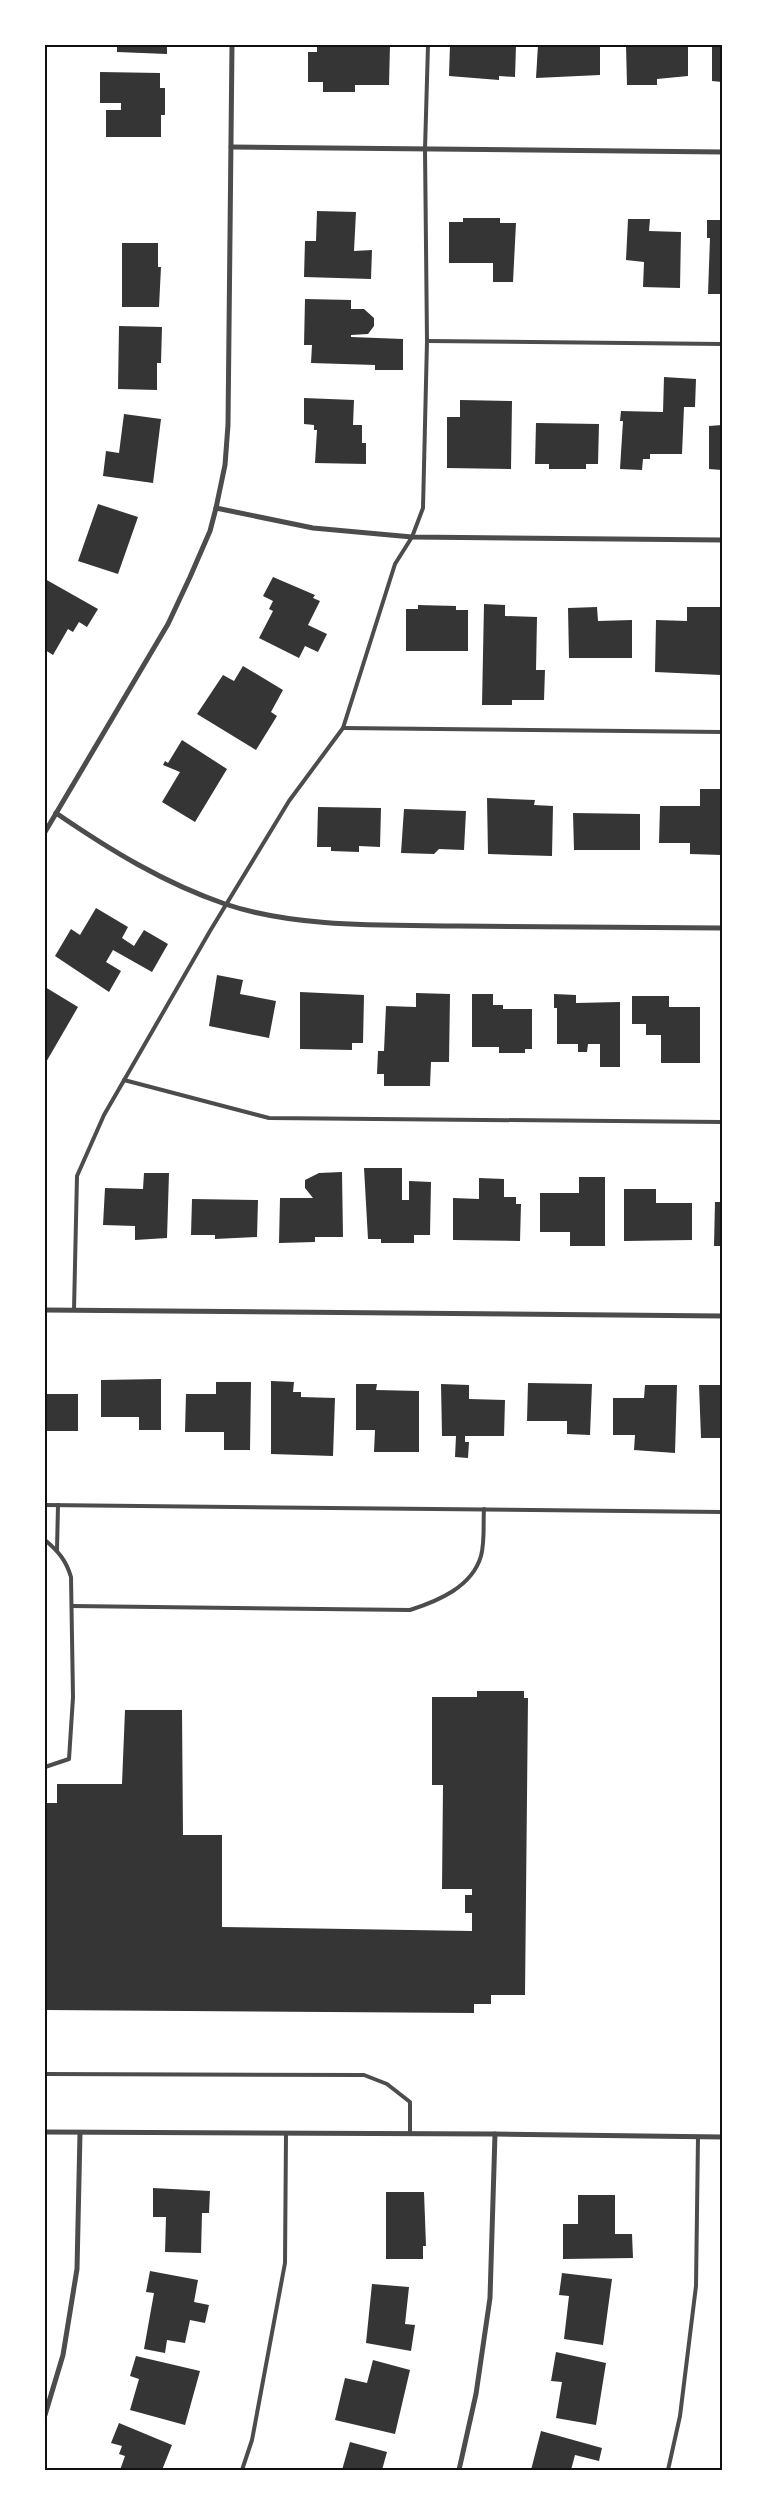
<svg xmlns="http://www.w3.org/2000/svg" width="767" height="2515" font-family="Rubik,sans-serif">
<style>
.building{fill:#353535}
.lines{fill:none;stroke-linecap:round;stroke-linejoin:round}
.service{stroke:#4c4c4c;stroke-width:4}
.minor{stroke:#4c4c4c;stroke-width:5}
.neatline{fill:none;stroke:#111;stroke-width:2}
</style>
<rect width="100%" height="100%" fill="#fff"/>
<g class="building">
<polygon points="117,45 167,45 167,54 117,52"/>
<polygon points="317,45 390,45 389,85 355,85 355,92 323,92 323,82 308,82 308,52 317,52"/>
<polygon points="450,45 516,45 515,77 499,76 499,80 449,76"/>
<polygon points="538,45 600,45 600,75 536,78"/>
<polygon points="626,45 688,45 688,76 657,79 657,85 627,85"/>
<polygon points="712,45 722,45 722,82 712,81"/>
<polygon points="100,72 160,73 160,88 165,88 165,115 161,115 161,137 106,137 106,110 121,110 121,103 100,103"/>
<polygon points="317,211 356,212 354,251 372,250 371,279 304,277 305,241 316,241"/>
<polygon points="463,218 500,218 500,223 516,223 513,282 493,282 493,263 449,263 449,222 463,222"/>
<polygon points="628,219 650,219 649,231 681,232 680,288 643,287 644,262 626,260"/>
<polygon points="707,220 722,220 722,294 708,294 710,238 707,238"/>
<polygon points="122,243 158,243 158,267 161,267 159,307 122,307"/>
<polygon points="305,299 351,300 351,309 364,309 374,318 374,326 368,334 351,335 351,337 403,339 403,370 375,370 375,365 311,363 312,345 304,345"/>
<polygon points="119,326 162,327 161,363 157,363 157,390 118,389"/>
<polygon points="664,377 696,379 695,407 684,407 682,454 650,454 650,459 643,459 642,470 620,469 623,421 620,421 621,411 663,412"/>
<polygon points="304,398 354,400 353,425 362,425 362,443 366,443 366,464 315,463 317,430 314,430 314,425 304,424"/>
<polygon points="460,400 512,401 511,469 447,468 447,417 460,417"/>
<polygon points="124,414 161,419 153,483 103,476 106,451 119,453"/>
<polygon points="536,423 599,424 598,464 586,464 586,469 549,469 549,464 535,464"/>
<polygon points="722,425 722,470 709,469 709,426"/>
<polygon points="98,504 138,517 118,574 78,561"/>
<polygon points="273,577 315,595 313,598 320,601 308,625 327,634 318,652 305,646 299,658 259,638 273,611 269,609 273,601 263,596"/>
<polygon points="45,579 98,609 87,627 79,622 73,632 68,629 53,655 45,650"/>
<polygon points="484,604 505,605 505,616 537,617 536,670 545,670 544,700 512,700 512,705 482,705"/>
<polygon points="418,605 456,606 456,610 468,610 468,651 406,651 406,609 418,609"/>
<polygon points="597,607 598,621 632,620 632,658 569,658 568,608"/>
<polygon points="687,607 722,607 721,675 655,672 656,620 687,621"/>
<polygon points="243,666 283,690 271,712 277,716 256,750 197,714 223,675 234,681"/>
<polygon points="182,740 227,769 195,822 162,802 180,772 163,765 165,761 168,763"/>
<polygon points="700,789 722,789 722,855 690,854 690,843 659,843 660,806 700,806"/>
<polygon points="487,798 535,800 534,805 553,806 552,856 488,854"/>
<polygon points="318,807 381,808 380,847 359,846 359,852 331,851 331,847 317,847"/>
<polygon points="404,809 466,811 464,850 439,849 434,854 401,853"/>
<polygon points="573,813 640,814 640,850 574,850"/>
<polygon points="96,908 128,927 122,938 134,946 144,930 168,944 152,972 113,950 106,962 121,971 109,992 55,956 71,929 80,935"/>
<polygon points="217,975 243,980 240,994 276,1001 269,1038 209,1026"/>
<polygon points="45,987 78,1007 45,1064"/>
<polygon points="300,992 364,995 363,1043 352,1043 352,1050 300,1049"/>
<polygon points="416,993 450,994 449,1062 431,1062 430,1086 384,1086 384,1074 377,1074 378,1051 384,1051 386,1006 416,1007"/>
<polygon points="472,994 493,994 493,1005 503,1005 503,1009 532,1009 532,1049 525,1049 525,1053 499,1053 499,1047 472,1047"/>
<polygon points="554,994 576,995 576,1003 620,1002 620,1067 600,1067 600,1044 588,1044 587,1052 578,1052 578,1044 557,1044 557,1008 554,1008"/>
<polygon points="632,996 669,996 669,1007 700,1007 700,1063 661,1063 661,1035 646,1035 646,1024 632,1024"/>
<polygon points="364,1168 402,1168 402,1200 409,1200 409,1181 431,1182 430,1235 414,1235 414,1243 381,1243 381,1239 368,1239"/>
<polygon points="342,1172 343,1237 315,1237 315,1242 279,1243 280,1198 313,1198 305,1188 305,1180 319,1173"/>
<polygon points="144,1173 169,1173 167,1238 135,1240 135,1226 103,1225 105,1188 143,1189"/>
<polygon points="579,1177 605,1177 605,1246 570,1246 570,1232 540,1232 540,1193 579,1193"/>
<polygon points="479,1178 504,1179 504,1197 516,1197 516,1204 521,1204 520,1241 453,1240 453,1198 479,1199"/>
<polygon points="624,1189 656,1189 656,1203 692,1203 692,1240 624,1241"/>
<polygon points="192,1199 258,1200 257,1237 215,1239 215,1235 191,1235"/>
<polygon points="715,1202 722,1202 722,1246 714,1246"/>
<polygon points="161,1379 161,1430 139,1430 139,1417 101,1417 101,1380"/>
<polygon points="271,1381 294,1382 293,1392 301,1392 301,1397 335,1398 333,1456 271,1454"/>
<polygon points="216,1382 251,1382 250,1450 224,1450 224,1432 185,1432 186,1394 216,1394"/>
<polygon points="528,1383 592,1384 590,1435 567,1434 567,1421 527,1421"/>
<polygon points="356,1384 377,1384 376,1390 419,1391 419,1452 374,1452 375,1430 356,1430"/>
<polygon points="441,1384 469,1385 469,1399 505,1400 504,1436 465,1436 465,1442 469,1442 468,1458 455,1457 456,1436 442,1436"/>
<polygon points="645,1385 677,1385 675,1453 634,1450 635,1435 613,1435 613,1398 644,1398"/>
<polygon points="699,1385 721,1385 722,1438 701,1438"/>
<rect x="45" y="1394" width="33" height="37"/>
<polygon points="477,1691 524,1691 524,1698 528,1698 525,1995 491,1995 491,2004 474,2004 474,2013 45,2010 46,1803 57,1803 57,1784 122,1784 125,1710 182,1710 183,1835 222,1835 222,1927 472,1931 472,1913 465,1913 465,1895 472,1895 472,1889 442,1889 443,1785 432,1785 432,1697 477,1697"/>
<polygon points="153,2188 210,2191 209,2213 202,2213 201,2253 165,2252 166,2217 153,2217"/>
<polygon points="386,2192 424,2192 426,2246 423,2246 423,2259 386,2259"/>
<polygon points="578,2195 615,2195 615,2234 632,2234 633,2258 563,2259 563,2224 578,2224"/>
<polygon points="150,2271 198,2280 194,2302 209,2305 205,2323 190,2320 185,2343 167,2340 165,2353 144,2349 154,2293 146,2292"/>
<polygon points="562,2273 612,2279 603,2345 564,2339 569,2296 559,2295"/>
<polygon points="372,2284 409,2287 405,2324 415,2325 411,2351 366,2343"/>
<polygon points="556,2352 606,2363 596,2425 556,2418 562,2382 551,2381"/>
<polygon points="136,2356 200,2371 185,2425 130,2410 139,2379 130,2376"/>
<polygon points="373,2360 410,2370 395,2434 335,2420 345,2378 367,2383"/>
<polygon points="119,2423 172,2445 162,2470 120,2470 125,2456 119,2454 122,2446 111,2443"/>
<polygon points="541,2431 602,2448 599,2461 575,2455 571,2470 531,2470"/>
<polygon points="350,2442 387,2452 382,2470 342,2470"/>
</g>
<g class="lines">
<g class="service">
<polyline points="427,341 722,344"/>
<polyline points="343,728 722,732"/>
<polyline points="124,1080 269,1118 722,1122"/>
<polyline points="74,1310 77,1176 104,1115 210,931 289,801 343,728 395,564 412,537 423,508 427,341 425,149 428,45"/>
<polyline points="45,1505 722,1512"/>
<path d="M45 1540C58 1551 66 1560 71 1577L73 1697 69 1759 45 1767"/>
<polyline points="57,1550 58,1505"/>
<path d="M72 1606 410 1610C438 1601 472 1587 481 1556 485 1541 483 1524 484 1509"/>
<polyline points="45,2074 364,2075 387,2084 410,2102 410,2134"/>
<polyline points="242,2470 252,2440 285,2263 286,2133"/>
<polyline points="668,2470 680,2416 696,2286 698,2137"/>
</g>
<g class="minor">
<polyline points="231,147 722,152"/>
<polyline points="216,508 313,528 412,537 722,540"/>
<path d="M56 813C110 850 164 883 225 904 296 928 384 925 458 926 546 927 634 928 722 928"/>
<polyline points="45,832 168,624 190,577 210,531 216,508 225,465 228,425 232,45"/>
<polyline points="45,1310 722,1316"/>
<polyline points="45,2132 495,2134 722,2137"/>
<polyline points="45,2415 63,2355 77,2269 80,2133"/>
<polyline points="459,2470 476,2394 490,2298 495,2134"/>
</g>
</g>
<rect width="767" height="2515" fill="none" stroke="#ffffff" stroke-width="92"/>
<rect x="46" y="46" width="675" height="2423" class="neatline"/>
</svg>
